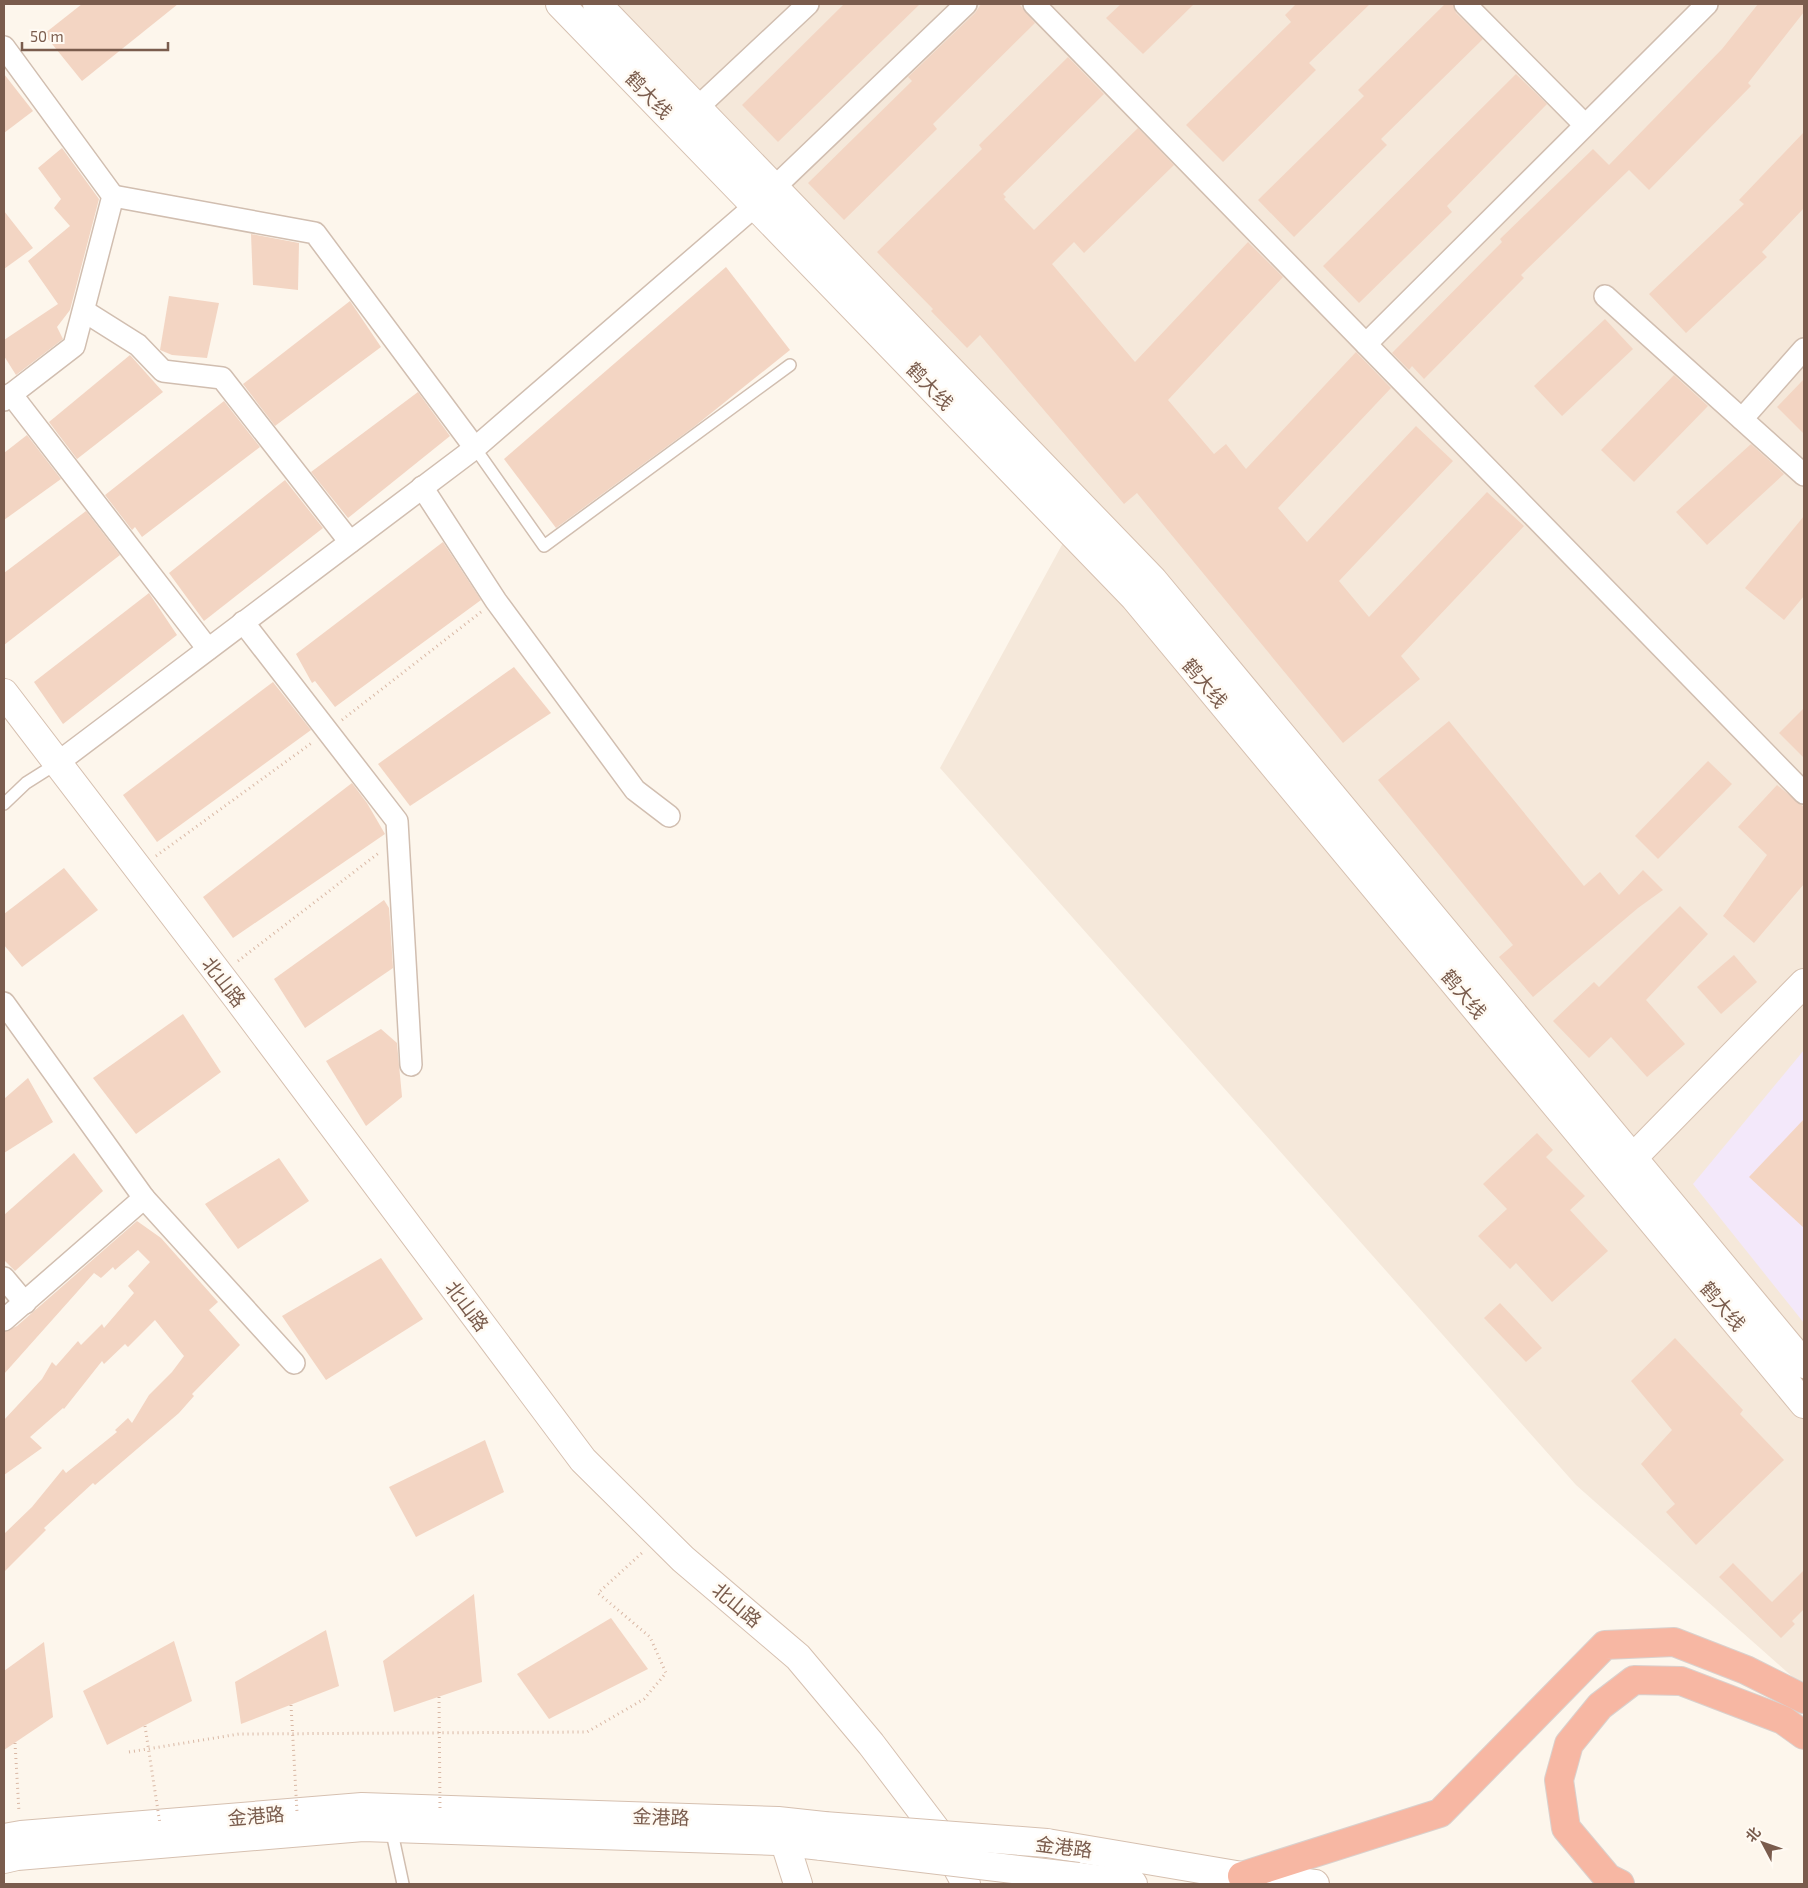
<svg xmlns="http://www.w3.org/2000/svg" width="1808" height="1888" font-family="'Exo 2','Noto Sans SC',sans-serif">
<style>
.residential{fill:#f5e8da}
.education{fill:#f3e8fa}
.building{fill:#f3d5c3}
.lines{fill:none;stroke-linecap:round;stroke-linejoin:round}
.lane-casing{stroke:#d1beb0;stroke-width:14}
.street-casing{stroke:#d1beb0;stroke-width:24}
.secondary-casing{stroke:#d6c0b0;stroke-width:30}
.highway-casing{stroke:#dad1cd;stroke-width:30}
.path{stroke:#d9b8a5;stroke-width:3;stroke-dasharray:1 4;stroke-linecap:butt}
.lane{stroke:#fff;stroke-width:11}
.street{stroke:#fff;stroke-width:21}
.secondary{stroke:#fff;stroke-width:28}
.highway{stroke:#f7b7a3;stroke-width:28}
.secondary-bridge-casing{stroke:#d6c0b0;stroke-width:30;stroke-linecap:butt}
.path-bridge{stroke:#d9b8a5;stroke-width:3;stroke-dasharray:1 4;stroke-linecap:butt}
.secondary-bridge{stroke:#fff;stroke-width:28}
.labels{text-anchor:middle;stroke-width:5;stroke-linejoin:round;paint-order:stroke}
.street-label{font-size:19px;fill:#7a5c4d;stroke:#fffaf3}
</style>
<rect width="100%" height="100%" fill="#fdf6ec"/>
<polygon class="residential" points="614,4 1804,4 1804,1687 1576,1485 940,768 1087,499"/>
<polygon class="education" points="1804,1050 1804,1323 1693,1184"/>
<g class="building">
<polygon points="82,4 178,4 82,81 44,34"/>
<polygon points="844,4 920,4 778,142 742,105"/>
<polygon points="981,4 1019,4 1035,23 933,124 937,129 844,220 808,183 912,81 908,77 975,13"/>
<polygon points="1121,4 1194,4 1143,54 1106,18"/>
<polygon points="1296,4 1370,4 1309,63 1316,70 1223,162 1186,125 1291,22 1285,15"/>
<polygon points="1445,4 1453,4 1456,13 1483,39 1381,139 1387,145 1294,237 1258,200 1364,96 1358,90"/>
<polygon points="1758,4 1804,4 1804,12 1748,83 1751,86 1649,190 1629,170 1521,275 1524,278 1424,379 1412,366 1409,370 1392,353 1502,242 1500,239 1593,149 1609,165 1722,49"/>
<polygon points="1068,57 1104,94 1003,194 1006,197 1004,199 1034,230 1138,128 1174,165 1084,253 1074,242 1052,264 1135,362 1248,242 1283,277 1168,400 1214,454 1226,444 1246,469 1356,352 1391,388 1278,508 1307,542 1416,426 1453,461 1339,581 1369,617 1487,492 1524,526 1401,656 1420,679 1343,743 1137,493 1124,504 980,335 967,348 931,311 933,309 877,252 982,149 979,145"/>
<polygon points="4,74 33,111 4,133"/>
<polygon points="1516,74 1547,104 1447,206 1452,212 1359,303 1323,266"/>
<polygon points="1804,132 1804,208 1762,252 1767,257 1686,333 1649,294 1744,204 1739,200"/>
<polygon points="62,148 99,199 70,310 57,327 63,339 16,375 4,356 4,340 58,304 28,261 70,226 54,208 61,199 38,168"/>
<polygon points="4,211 33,248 4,269"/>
<polygon points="251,234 299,243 298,290 253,285"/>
<polygon points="726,267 790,350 695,426 556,528 504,459"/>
<polygon points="169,296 219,303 207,358 172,355 160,350"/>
<polygon points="350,301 381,347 275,426 243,384"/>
<polygon points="1605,319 1633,349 1562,416 1534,386"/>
<polygon points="130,355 163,392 77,459 49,422"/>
<polygon points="1674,375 1708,406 1634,482 1601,450"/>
<polygon points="1804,379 1804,434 1777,407"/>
<polygon points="418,392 450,436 348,518 311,472"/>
<polygon points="224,401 260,447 142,537 135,527 132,530 105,495"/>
<polygon points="27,435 61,479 4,520 4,453"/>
<polygon points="1751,444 1784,474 1707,545 1676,512"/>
<polygon points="285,480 323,528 204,621 169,573"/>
<polygon points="86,511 120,555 4,645 4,573"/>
<polygon points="1804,516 1804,596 1784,620 1745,588"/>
<polygon points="443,542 481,600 335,707 315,681 312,683 296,654"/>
<polygon points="149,593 177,635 63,724 34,682"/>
<polygon points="514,667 551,713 410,806 378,764"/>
<polygon points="273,682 311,730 157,842 123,795"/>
<polygon points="1804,708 1804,758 1779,733"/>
<polygon points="1449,721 1584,886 1600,872 1619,895 1643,870 1663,890 1638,908 1533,997 1499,957 1513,945 1378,780"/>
<polygon points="1708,761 1732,784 1658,859 1635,836"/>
<polygon points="352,783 367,803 385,834 233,938 203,897"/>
<polygon points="1777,785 1804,807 1804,884 1754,943 1723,916 1767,855 1738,827"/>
<polygon points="64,868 98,910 22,967 4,945 4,914"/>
<polygon points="384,900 389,908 393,968 305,1028 274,979"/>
<polygon points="1680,906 1708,934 1646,1000 1685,1044 1647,1077 1611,1037 1589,1058 1553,1021 1594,982 1599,987"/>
<polygon points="1734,955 1757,982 1721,1014 1697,987"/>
<polygon points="183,1014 221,1072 136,1134 93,1078"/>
<polygon points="381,1029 397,1043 402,1097 366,1126 326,1061"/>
<polygon points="28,1078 53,1122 4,1153 4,1099"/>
<polygon points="1804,1119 1804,1228 1749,1177"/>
<polygon points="1537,1133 1553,1150 1546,1157 1585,1196 1570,1210 1608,1251 1552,1302 1516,1263 1510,1269 1478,1236 1507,1209 1483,1184"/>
<polygon points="74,1153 103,1191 15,1271 4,1260 4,1215"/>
<polygon points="279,1158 309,1201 238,1249 205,1204"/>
<polygon points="137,1221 161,1238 218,1302 209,1310 240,1345 192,1394 194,1396 179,1413 95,1485 93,1483 44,1528 46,1530 4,1572 4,1534 32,1507 63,1469 66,1473 117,1432 115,1430 128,1418 132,1423 149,1395 172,1372 184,1356 155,1320 128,1347 125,1344 104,1364 102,1361 64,1409 63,1408 30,1437 42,1448 4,1475 4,1420 42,1379 52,1362 56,1366 78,1341 81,1345 102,1324 104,1328 134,1293 128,1286 150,1262 138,1250 115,1270 113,1267 101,1278 94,1273 4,1374 4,1332 17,1326"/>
<polygon points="381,1258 423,1319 326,1380 282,1316"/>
<polygon points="1500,1303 1542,1348 1526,1362 1484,1318"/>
<polygon points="1675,1338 1743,1410 1740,1414 1784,1460 1696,1545 1666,1512 1675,1504 1641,1464 1672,1430 1631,1381"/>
<polygon points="485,1440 504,1492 416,1537 389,1487"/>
<polygon points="1733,1563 1772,1602 1804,1570 1804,1609 1792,1621 1795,1624 1781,1638 1719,1577"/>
<polygon points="474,1594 482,1682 394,1712 383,1661"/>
<polygon points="611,1618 648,1669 549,1719 517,1674"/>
<polygon points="326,1630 339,1686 241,1724 235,1682"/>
<polygon points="174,1641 192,1701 107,1745 83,1691"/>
<polygon points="44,1642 53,1717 4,1750 4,1671"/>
</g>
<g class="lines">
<g class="lane-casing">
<g id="lane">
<polyline points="475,448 544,546 790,365"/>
<polyline points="4,804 26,783 56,764"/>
<polyline points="391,1828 403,1884"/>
</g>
</g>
<g class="street-casing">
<g id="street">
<polyline points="1034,4 1804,793"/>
<polyline points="1465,4 1585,125"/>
<polyline points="4,47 113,196 74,346 4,400"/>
<polyline points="697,108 808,4"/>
<polyline points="113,196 315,233 475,448"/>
<polyline points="1605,296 1804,475"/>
<polyline points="84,311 138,345 163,371 222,378 350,542"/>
<polyline points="1366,344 1707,4"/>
<polyline points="11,394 208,649"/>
<polyline points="1742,419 1804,349"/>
<polyline points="422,487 496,601 635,790 669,816"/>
<polyline points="243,622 397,821 411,1065"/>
<polyline points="56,764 475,448 756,205 966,4"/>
<polyline points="4,1003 144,1198 294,1363"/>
<polyline points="4,1278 25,1303"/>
<polyline points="4,1320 144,1198"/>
</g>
</g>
<g class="secondary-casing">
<g id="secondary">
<polyline points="560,4 1134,597 1804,1404"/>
<polyline points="597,4 1153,580 1804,1364"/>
<polyline points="4,693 238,999 583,1460 683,1559 798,1657 871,1744 940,1835 966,1884"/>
<polyline points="1620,1171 1804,983"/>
<polyline points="780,1827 798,1884"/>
<polyline points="4,1838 21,1835 362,1807 778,1821 824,1826"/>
<polyline points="1047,1843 1242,1876 1315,1884"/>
<polyline points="4,1859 17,1856 363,1827 776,1841 822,1846"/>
<polyline points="1078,1877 1133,1884"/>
</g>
</g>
<g class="highway-casing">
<g id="highway">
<polyline points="1242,1876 1440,1813 1605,1645 1674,1642 1746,1670 1804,1699"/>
<polyline points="1620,1884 1608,1878 1566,1828 1559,1780 1569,1744 1600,1706 1634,1680 1681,1681 1783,1720 1804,1735"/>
</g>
</g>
<g class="path">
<polyline points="342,720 481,612"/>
<polyline points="156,856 313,742"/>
<polyline points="238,961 380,852"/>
<polyline points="15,1743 19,1812"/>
<polyline points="129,1752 239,1734 587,1732 644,1699 666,1673 650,1637 598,1593 643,1552"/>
</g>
<use href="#lane" class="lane"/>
<use href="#street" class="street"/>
<use href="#secondary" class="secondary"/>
<use href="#highway" class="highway"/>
<g class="secondary-bridge-casing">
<g id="secondary-bridge">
<polyline points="824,1826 1047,1843"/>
<polyline points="822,1846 1078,1877"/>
</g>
</g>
<g class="path-bridge">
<polyline points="439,1697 440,1810"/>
<polyline points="291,1705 297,1812"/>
<polyline points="145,1726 160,1824"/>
</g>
<use href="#secondary-bridge" class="secondary-bridge"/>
</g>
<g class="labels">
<g class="street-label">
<text transform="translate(649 95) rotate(46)" y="7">鹤大线</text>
<text transform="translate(930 386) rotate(46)" y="7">鹤大线</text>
<text transform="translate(1205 683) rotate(50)" y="7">鹤大线</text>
<text transform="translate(224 982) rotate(52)" y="7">北山路</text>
<text transform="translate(1464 994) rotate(50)" y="7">鹤大线</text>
<text transform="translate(467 1306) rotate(53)" y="7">北山路</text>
<text transform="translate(1723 1306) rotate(50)" y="7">鹤大线</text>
<text transform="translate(737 1605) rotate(40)" y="7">北山路</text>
<text transform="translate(256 1816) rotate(-5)" y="7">金港路</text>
<text transform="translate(661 1817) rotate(2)" y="7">金港路</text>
<text transform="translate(1064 1847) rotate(7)" y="7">金港路</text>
</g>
</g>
<rect width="1808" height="1888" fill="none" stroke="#7a5c4d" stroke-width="10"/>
<g transform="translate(1763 1843) rotate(311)" stroke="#fffaf3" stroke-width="4" paint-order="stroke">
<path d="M0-4L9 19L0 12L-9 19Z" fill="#7a5c4d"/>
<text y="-8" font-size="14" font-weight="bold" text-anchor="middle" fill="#7a5c4d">北</text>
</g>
<path d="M22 42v8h146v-8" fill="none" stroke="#7a5c4d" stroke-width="2.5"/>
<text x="30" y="42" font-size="15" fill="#7a5c4d" stroke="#fffaf3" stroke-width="4" paint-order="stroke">50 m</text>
</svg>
